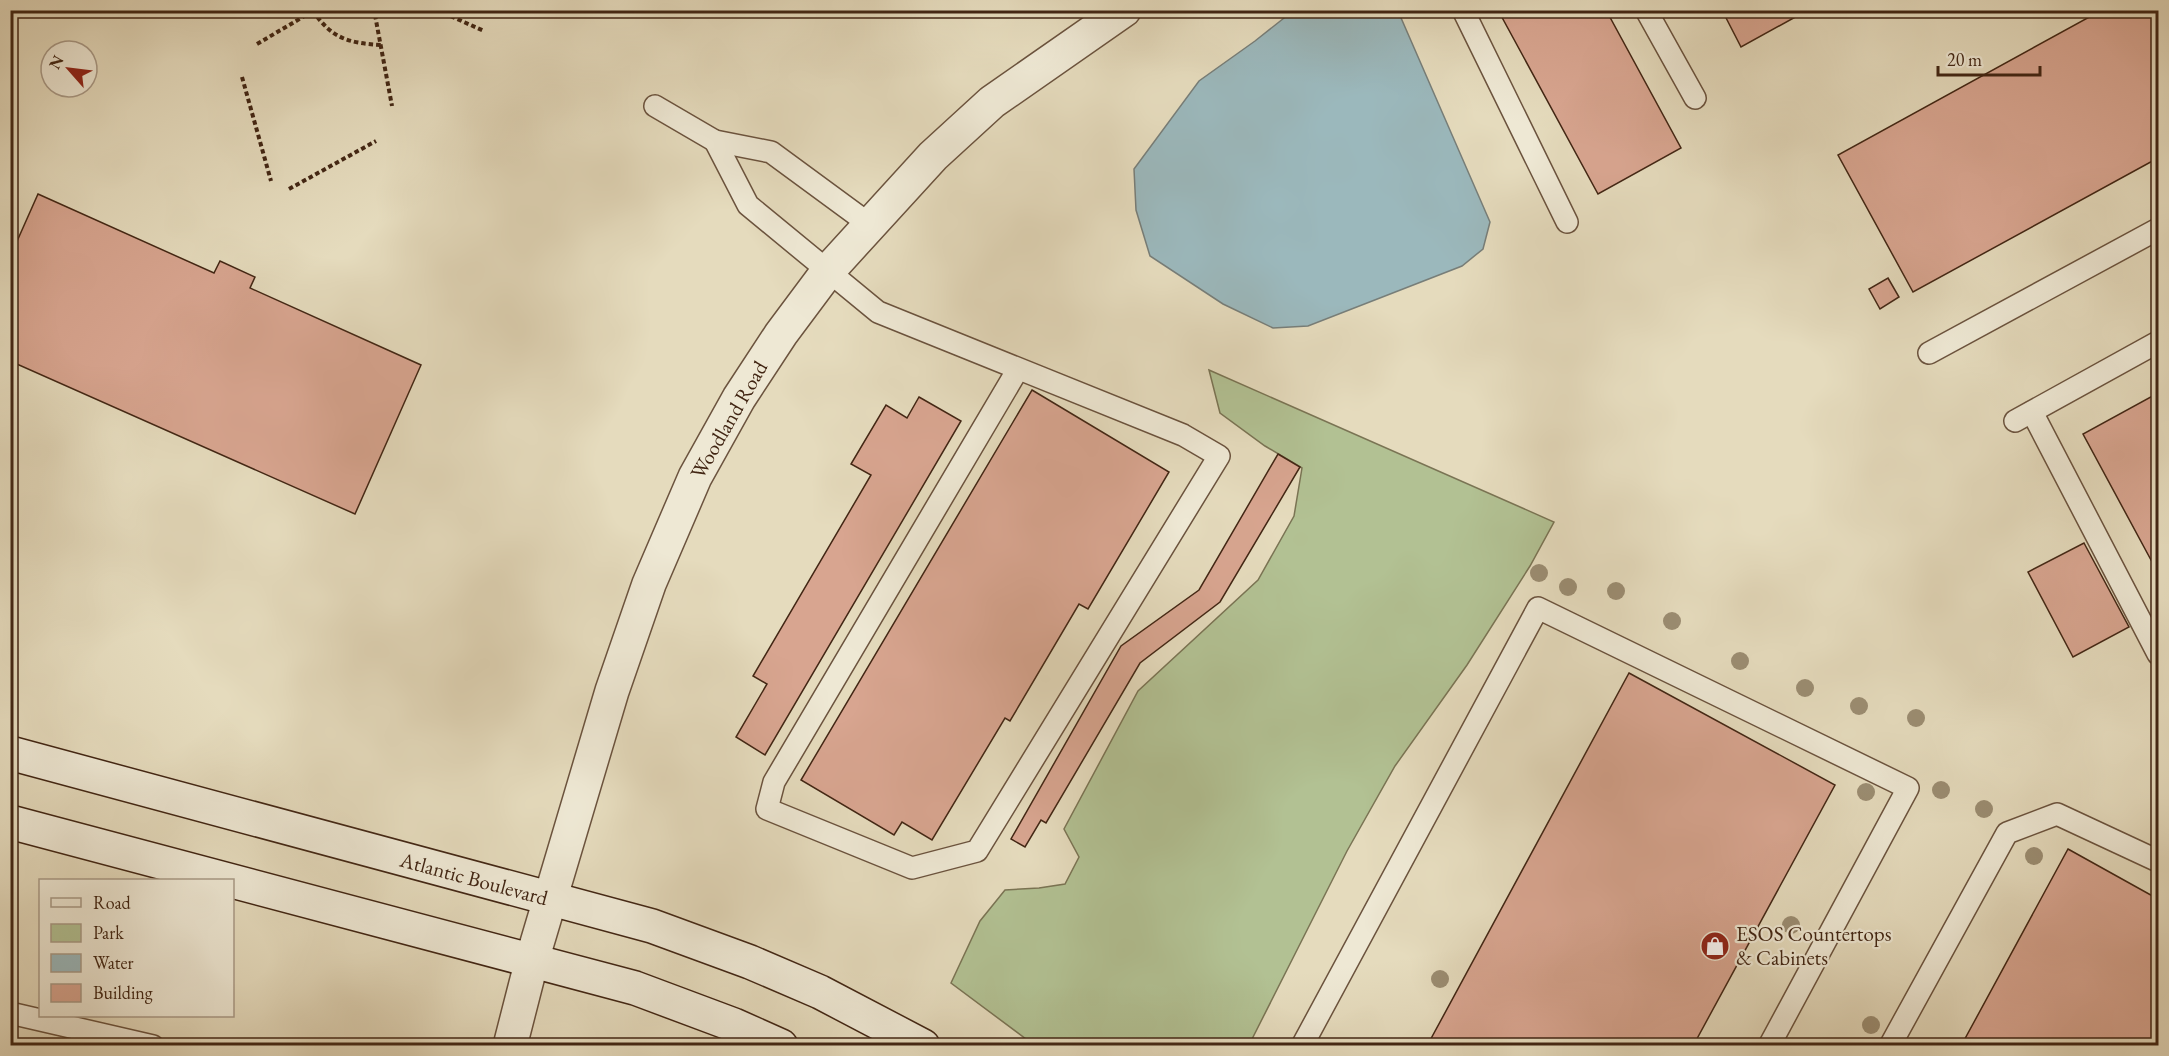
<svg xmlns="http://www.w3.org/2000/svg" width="2169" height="1056" font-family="'EB Garamond',serif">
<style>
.green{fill:#b2c193;stroke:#7a7454;stroke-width:1.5}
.water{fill:#9bb8bc;stroke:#777e79;stroke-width:1.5}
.building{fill:#d8a590;stroke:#422614;stroke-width:1.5}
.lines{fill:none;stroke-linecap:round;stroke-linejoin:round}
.service-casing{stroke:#6b533e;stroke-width:24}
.minor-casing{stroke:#6b533e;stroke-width:36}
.tertiary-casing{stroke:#6b533e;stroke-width:36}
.secondary-casing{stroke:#422614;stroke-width:36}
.path{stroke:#422614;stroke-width:4;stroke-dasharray:4.5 3;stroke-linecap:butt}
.service{stroke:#eee8d4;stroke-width:21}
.minor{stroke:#eee8d4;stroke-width:33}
.tertiary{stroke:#eee8d4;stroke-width:33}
.secondary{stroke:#eee8d4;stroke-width:33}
.tree{fill:#9b8d72}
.labels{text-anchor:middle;stroke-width:4.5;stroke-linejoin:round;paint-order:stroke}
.street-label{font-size:21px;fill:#422614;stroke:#eee8d4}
.poi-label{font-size:21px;fill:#422614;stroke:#eee8d4;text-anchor:start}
</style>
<rect width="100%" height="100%" fill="#e5dbbd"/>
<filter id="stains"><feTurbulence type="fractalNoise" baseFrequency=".00333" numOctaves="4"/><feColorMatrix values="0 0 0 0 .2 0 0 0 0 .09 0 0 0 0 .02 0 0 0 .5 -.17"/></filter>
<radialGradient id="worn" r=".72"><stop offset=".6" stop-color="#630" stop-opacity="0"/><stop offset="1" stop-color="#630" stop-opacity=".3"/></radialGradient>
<polygon class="green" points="1209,370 1554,522 1530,566 1467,665 1395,766 1347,851 1249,1045 1034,1045 951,983 980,921 1005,890 1039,888 1065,884 1079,857 1064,829 1138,691 1258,580 1294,516 1302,468 1265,446 1220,413"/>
<polygon class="water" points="1293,11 1398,11 1490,222 1483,249 1462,266 1308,326 1273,328 1223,304 1150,256 1136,210 1134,169 1199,81 1255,41"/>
<g class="building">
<polygon points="1498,10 1606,10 1681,148 1598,194"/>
<polygon points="1722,10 1808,10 1741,47"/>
<polygon points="2102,10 2158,10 2158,158 1913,292 1838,155"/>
<polygon points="38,194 214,273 220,261 255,277 250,288 421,365 355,514 10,361 10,257"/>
<polygon points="1888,278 1899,297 1880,309 1869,289"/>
<polygon points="1032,390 1169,472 1088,609 1079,604 1010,721 1005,718 932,840 902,822 894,835 801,780"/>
<polygon points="2158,393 2158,573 2083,434"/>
<polygon points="919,397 961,421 765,755 736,737 767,684 753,676 871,475 851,464 886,405 907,418"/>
<polygon points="1278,454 1300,467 1220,602 1140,663 1046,823 1041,820 1025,847 1011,839 1121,646 1199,590"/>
<polygon points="2084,543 2129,627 2073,657 2028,572"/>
<polygon points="1629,673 1835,785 1693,1046 1427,1046"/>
<polygon points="2068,849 2158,899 2158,1046 1961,1046"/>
</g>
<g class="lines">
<g class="service-casing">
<g id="service">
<polyline points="1463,10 1567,222"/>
<polyline points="1646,10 1695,98"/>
<polyline points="655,106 715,141 771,152 869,224"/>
<polyline points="715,141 748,205 878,312 1183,435 1219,456 977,851 912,868 767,809 774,782 1018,369"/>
<polyline points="1929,353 2158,229"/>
<polyline points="2032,412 2158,654"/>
<polyline points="2015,421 2158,342"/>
<polyline points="10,1013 153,1046"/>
<polyline points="1302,1046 1538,608 1908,788 1769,1046"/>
<polyline points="1890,1046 2007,833 2057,814 2158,861"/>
</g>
</g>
<g class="minor-casing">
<polyline id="minor" points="510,1046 532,960"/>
</g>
<g class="tertiary-casing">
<polyline id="tertiary" points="532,960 612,691 649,584 695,477 739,398 781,334 828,271 933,156 992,102 1124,10"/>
</g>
<g class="secondary-casing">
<g id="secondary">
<polyline points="10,753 652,926 750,962 820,992 923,1046"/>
<polyline points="10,822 635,988 734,1025 781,1046"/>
</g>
</g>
<g class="path">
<path d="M353 10C364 15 372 16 383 10"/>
<polyline points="437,10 484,31"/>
<path d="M313 11C332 39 349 43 381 45"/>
<polyline points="375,15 392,106"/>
<polyline points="257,44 313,11"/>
<polyline points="242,77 271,181"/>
<polyline points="289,189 376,141"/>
</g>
<use href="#service" class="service"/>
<use href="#minor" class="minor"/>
<use href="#tertiary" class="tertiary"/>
<use href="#secondary" class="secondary"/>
</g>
<g class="tree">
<circle cx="1539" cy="573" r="9"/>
<circle cx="1568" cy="587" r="9"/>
<circle cx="1616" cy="591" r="9"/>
<circle cx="1672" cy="621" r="9"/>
<circle cx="1740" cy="661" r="9"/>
<circle cx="1805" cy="688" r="9"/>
<circle cx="1859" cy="706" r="9"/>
<circle cx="1916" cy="718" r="9"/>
<circle cx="1941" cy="790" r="9"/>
<circle cx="1866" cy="792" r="9"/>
<circle cx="1984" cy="809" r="9"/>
<circle cx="2034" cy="856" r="9"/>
<circle cx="1791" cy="925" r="9"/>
<circle cx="1440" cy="979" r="9"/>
<circle cx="1871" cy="1025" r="9"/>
</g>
<defs>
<g id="shop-disc" transform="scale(1.5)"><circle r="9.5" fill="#8f2418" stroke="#eee8d4"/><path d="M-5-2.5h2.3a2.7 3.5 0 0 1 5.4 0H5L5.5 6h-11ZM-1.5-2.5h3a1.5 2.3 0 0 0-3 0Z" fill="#fff"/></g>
</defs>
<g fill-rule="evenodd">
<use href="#shop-disc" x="1715" y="946"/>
</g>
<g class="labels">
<g class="street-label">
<text transform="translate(729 420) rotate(-60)" y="7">Woodland Road</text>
<text transform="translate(474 879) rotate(15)" y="7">Atlantic Boulevard</text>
</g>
<g class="poi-label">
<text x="1736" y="941">ESOS Countertops<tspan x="1736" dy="24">&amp; Cabinets</tspan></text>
</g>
</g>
<rect width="2169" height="1056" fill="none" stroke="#e5dbbd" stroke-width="36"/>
<rect x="12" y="12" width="2145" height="1032" fill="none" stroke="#422614" stroke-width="3"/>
<rect x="18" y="18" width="2133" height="1020" fill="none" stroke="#422614" stroke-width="1.5"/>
<rect x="39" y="879" width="195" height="138" fill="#eee8d4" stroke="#a99a87" stroke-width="1.5"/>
<rect x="51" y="898" width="30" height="9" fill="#eee8d4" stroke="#a99a87" stroke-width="1.5"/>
<text x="93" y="909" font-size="18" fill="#422614">Road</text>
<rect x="51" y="924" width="30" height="18" fill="#b2c193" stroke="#a99a87" stroke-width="1.5"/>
<text x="93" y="939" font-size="18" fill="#422614">Park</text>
<rect x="51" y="954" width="30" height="18" fill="#9bb8bc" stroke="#a99a87" stroke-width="1.5"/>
<text x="93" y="969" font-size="18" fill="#422614">Water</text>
<rect x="51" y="984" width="30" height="18" fill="#d8a590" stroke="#a99a87" stroke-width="1.5"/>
<text x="93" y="999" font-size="18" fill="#422614">Building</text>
<g transform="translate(69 69) rotate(298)"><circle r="28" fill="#eee8d4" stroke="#a99a87" stroke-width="1.5"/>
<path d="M0-4.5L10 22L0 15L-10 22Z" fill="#8f2418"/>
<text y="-9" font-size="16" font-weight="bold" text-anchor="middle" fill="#422614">N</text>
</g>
<path d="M1938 66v9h102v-9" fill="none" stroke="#422614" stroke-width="3"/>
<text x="1947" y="66" font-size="18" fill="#422614" stroke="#eee8d4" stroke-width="4.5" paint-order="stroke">20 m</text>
<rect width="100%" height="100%" filter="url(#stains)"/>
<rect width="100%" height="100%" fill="url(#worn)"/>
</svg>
